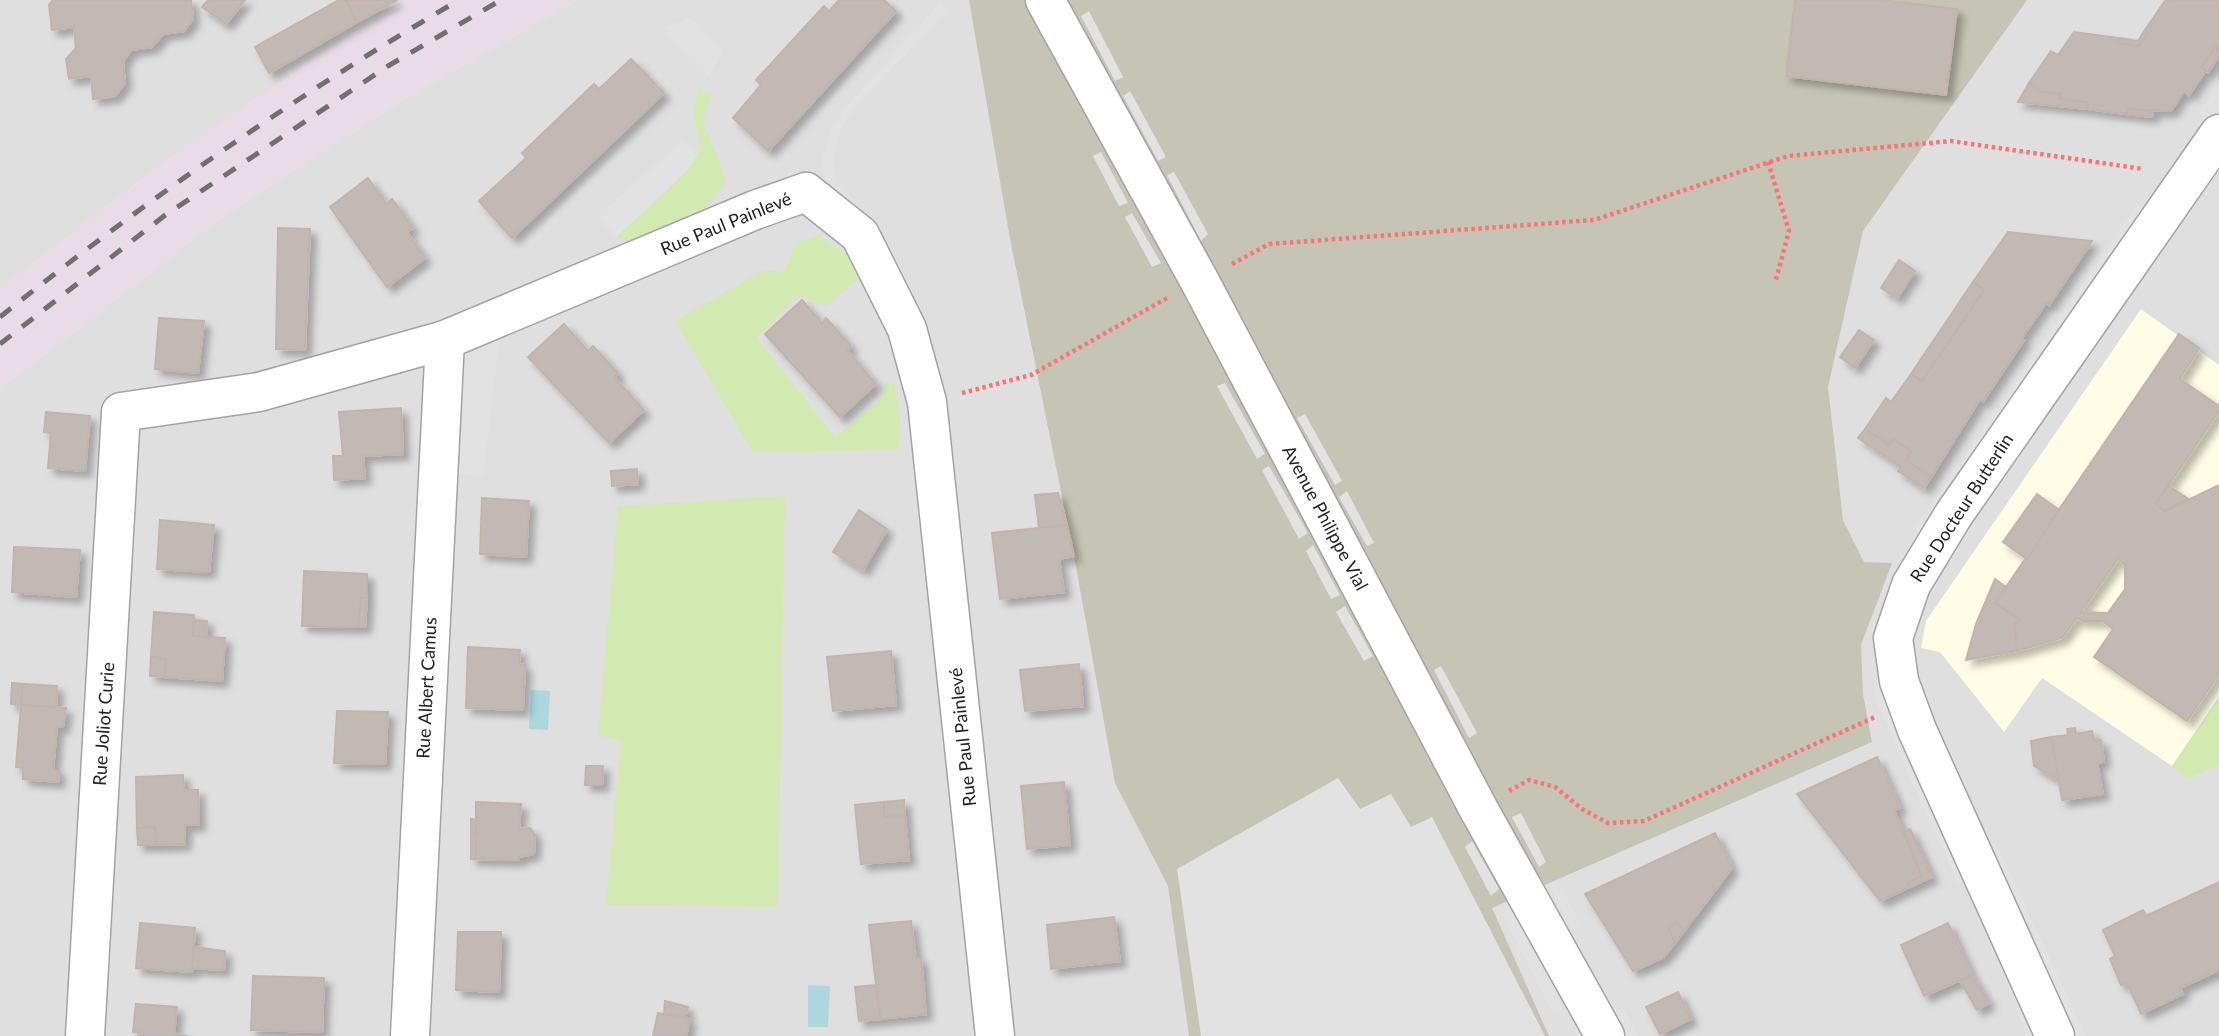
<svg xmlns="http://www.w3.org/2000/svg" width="2219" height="1036" font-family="Lato,sans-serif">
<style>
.residential{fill:#e0dfdf}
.industrial{fill:#eadbe9}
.education{fill:#fefce5}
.construction{fill:#c6c4b4}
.grass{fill:#d2e9b1}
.parking{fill:#e2e2e2}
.water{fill:#abd7dd}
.building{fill:#c2b9b5;stroke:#c3b3ab;stroke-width:2;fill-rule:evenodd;filter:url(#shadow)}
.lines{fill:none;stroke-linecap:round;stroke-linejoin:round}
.street-casing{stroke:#a3a3a3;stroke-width:41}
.path{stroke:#f77575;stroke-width:4.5;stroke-dasharray:3.5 3.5;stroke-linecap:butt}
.street{stroke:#fff;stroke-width:38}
.rail{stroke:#707070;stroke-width:5;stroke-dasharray:14 14;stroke-linecap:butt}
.labels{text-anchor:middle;stroke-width:6;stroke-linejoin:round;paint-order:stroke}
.street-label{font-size:18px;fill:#222;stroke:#fff}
</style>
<defs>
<filter id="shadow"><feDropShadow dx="6" dy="6" stdDeviation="3.5" flood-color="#0004"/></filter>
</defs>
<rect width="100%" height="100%" fill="#f1eee9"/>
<g class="residential">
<polygon points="0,0 409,0 354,33 179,151 0,289"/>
<polygon points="577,0 2219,0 2219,1036 0,1036 0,389 225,215 401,101"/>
</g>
<polygon class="industrial" points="409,0 577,0 401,101 225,215 0,389 0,289 179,151 354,33"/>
<polygon class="education" points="2141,309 2219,365 2219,697 2172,766 2042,678 2004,732 1940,652 1921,648 1926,621"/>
<polygon class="construction" points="969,0 2027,0 1863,231 1828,387 1843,520 1864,562 1892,563 1861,645 1863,694 1872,742 1492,908 1549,1036 1189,1036 1168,886 1115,783 1074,556 1010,239"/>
<g class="grass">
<path d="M699 90 712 94 703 121 726 180 707 207 629 242 616 237C634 220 693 173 699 152 704 134 686 121 699 90Z"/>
<polygon points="819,235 868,270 827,306 797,295 757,338 835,437 882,398 885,384 894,384 900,412 899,450 753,452 675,321 764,270 784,272 796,243"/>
<polygon points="785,496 778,907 606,905 621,741 598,735 618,506"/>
<polygon points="2219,697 2219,765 2187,779 2172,766"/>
</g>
<g class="parking">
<polygon points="939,3 947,10 851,113 840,130 833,160 836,179 853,200 850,216 824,184 822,159 832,127 844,109"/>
<polygon points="1089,11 1123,77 1115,81 1081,16"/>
<polygon points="690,18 723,53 709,77 662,28"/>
<polygon points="2219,85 2219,105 2209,120 2199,113"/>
<polygon points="1130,91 1166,157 1158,161 1123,96"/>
<polygon points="683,140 697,155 688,170 616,237 597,217"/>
<polygon points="1101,152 1128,203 1119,206 1093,156"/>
<polygon points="1174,172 1208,234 1201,241 1167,175"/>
<polygon points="2137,204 2146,210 1923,535 1914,529"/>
<polygon points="1132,213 1161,263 1152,267 1125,217"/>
<polygon points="500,336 483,476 451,474 466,346"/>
<polygon points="1225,383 1265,454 1257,459 1217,386"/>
<polygon points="1305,414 1342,481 1335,485 1297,418"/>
<polygon points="1269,466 1308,533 1299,539 1262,470"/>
<polygon points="1347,491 1374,543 1367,546 1339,497"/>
<polygon points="1313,545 1340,595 1331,599 1306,551"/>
<polygon points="1345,606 1373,656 1364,661 1336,612"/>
<polygon points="1441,666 1477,733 1469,738 1434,670"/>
<polygon points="1872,675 1881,676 1967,879 1958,885 1877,704"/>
<polygon points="1338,778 1360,809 1391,794 1411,827 1432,817 1545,1036 1201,1036 1177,869"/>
<polygon points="1521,813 1546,862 1539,867 1512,817"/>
<polygon points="1472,841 1499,889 1491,896 1465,847"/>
<polygon points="1996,842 2086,1036 2076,1036 1988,845"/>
<polygon points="1557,881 1583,927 1574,931 1549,884"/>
<polygon points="1510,909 1563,1009 1553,1013 1502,914"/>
<polygon points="2023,999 2039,1036 2027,1036 2015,1006"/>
<polygon points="1624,1008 1639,1036 1629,1036 1616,1011"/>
</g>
<g class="water">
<polygon points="531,690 550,691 548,730 529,729"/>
<polygon points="808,985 830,986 828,1027 808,1027"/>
</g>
<g class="building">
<polygon points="53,0 191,0 193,19 184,31 163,34 152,47 131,50 123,62 125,83 115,96 93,99 91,76 69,79 66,59 76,48 74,27 52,30 49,5"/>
<polygon points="208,0 245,0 226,24 202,7"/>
<polygon points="339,0 346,0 357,22 269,73 255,47"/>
<polygon points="346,0 397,0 357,22"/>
<polygon points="839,0 884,0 896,11 768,151 733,118 761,85 756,80 824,6 829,11"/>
<polygon points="1795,0 1881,0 1957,9 1946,95 1786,76"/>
<polygon points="2170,0 2219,0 2219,48 2216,46 2201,67 2206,70 2189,95 2184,91 2171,111 2127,109 2127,114 2087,109 2088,103 2059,98 2060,94 2042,92 2029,83 2051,51 2058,55 2074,32 2119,38 2118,43 2139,46 2148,32 2145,30 2165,1"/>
<polygon points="2145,30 2148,32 2139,46 2118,43 2119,38 2138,41"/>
<polygon points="2216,46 2219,56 2208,72 2201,67"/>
<polygon points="631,59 664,93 512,238 479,201 526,158 522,153 594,84 599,89"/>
<polygon points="2029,83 2042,92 2060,94 2059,98 2088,103 2087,109 2018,102"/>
<polygon points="2127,109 2153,112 2152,117 2127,114"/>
<polygon points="368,178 386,204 392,199 413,228 407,232 425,258 387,287 330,207"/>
<polygon points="278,228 310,229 305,350 276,349"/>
<polygon points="2008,232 2092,241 2049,305 2046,303 2021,339 2024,340 1983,401 1980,399 1931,477 1906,460 1911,451 1893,439 1889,445 1865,429 1886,398 1891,402 1911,374 1922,381 1984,290 1973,282"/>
<polygon points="1899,260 1915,271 1897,298 1881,288"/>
<polygon points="1973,282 1984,290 1922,381 1911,374"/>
<polygon points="802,300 822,323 826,318 851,346 847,350 876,384 840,417 765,334"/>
<polygon points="159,318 204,321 198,373 155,369"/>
<polygon points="564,324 588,351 593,346 618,373 614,377 644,410 609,443 528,357"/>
<polygon points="1859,330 1874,340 1855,368 1840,357"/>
<path d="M2179 334 2199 348 2180 379 2219 406V411L2156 504 2165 511 2219 485V674L2187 721 2094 657 2113 629 2102 621H2082L2077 618 2062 638 2017 651 2014 626 2019 619 1995 603ZM2118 559 2125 565V589L2108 613 2081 612Z"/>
<polygon points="401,408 403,454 363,456 365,478 334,480 333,456 343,456 339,412"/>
<polygon points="46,412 90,416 85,471 48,468 51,433 44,432"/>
<polygon points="1865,429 1889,445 1893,439 1911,451 1906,460 1931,477 1924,488 1898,471 1901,467 1858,438"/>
<polygon points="637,469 638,484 612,486 611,471"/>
<polygon points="2168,485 2188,499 2165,511 2156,504"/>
<polygon points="1058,493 1067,525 1039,528 1035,495"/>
<polygon points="2037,494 2059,510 2027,559 2003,542"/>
<polygon points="482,498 529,501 526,557 480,554"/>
<polygon points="859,510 887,529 863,570 833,552"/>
<polygon points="160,520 214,525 209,572 157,569"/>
<polygon points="1067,525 1074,556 1059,559 1064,592 1000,599 992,533"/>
<polygon points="14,547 80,550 76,597 12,592"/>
<polygon points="304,571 367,574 367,598 361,598 358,627 302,626"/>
<polygon points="1995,579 2006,587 1995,603 2019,619 2014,626 2017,651 1966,660 1976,624"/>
<polygon points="361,598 367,598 365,627 358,627"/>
<polygon points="154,612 194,615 193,636 225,638 222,681 165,677 166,659 151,657"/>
<polygon points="194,620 207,621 206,636 193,636"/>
<polygon points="468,647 520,650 519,664 525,665 523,710 466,708"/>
<polygon points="891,651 896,705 833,711 827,657"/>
<polygon points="151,657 166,659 165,677 150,676"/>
<polygon points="1079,664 1083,706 1025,711 1020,670"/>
<polygon points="12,683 23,684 21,705 11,704"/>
<polygon points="23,684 57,686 56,707 21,705"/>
<polygon points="21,705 66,708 63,727 57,727 53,770 59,770 58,782 23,779 23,768 16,767"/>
<polygon points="337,711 388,712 385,764 334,763"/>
<polygon points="2075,728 2076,734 2092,731 2094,741 2101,740 2104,762 2097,763 2103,794 2062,800 2051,737 2068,735 2067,729"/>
<polygon points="2051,737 2059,780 2034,766 2031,741"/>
<polygon points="1877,757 1900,808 1894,810 1922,876 1908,883 1910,887 1880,901 1797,794"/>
<polygon points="586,766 603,766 602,785 585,785"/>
<polygon points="183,775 184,790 198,790 199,825 185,825 185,844 156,845 155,827 137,828 136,777"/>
<polygon points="1064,782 1070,845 1027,849 1021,786"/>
<polygon points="904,800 905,816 884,817 884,802"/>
<polygon points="476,802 521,804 519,829 530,828 535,834 534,854 519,857 519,860 476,859"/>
<polygon points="884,802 884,817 905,816 909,860 861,864 855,805"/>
<polygon points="471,819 476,820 476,834 471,834"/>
<polygon points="155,827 156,845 138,845 137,828"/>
<polygon points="1910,829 1932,877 1910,887 1908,883 1922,876 1904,832"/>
<polygon points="1715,833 1732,868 1685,930 1675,923 1669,929 1675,943 1663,958 1633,971 1585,894"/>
<rect x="471" y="834" width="5" height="25"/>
<polygon points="2219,882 2219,970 2180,988 2183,994 2141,1014 2127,983 2121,985 2110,959 2115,956 2103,930 2143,910 2146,916"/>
<polygon points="1114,917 1120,961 1051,969 1047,925"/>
<polygon points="911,921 916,958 921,958 926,1014 880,1019 869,925"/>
<polygon points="140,923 195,928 192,972 136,968"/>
<polygon points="1675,923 1685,930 1675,943 1669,929"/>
<polygon points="1948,923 1972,975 1924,996 1901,945"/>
<polygon points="458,932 501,932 499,992 456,990"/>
<polygon points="194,947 225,951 224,970 192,968"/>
<polygon points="1972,975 1989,1003 1977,1010 1960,981"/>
<polygon points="253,976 324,978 322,1032 251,1030"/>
<polygon points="876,985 880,1019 859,1021 855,987"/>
<polygon points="1678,992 1691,1019 1660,1034 1646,1007"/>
<polygon points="665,1001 688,1007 685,1018 664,1014"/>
<polygon points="136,1004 177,1007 174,1034 188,1036 138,1036 139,1032 133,1032"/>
<polygon points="658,1013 690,1019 686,1036 653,1036"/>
</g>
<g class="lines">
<g class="street-casing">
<g id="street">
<polyline points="1045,0 1199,280 1478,808 1605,1036"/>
<polyline points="85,1036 121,412 259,392 445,340 755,210 806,192 860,235 907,329 927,402 995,1036"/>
<polyline points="410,1036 445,340"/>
<polyline points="2055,1036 1917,730 1899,681 1893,638 1911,585 1954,514 2219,134"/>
</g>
</g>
<g class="path">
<polyline points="1768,162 1789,231 1775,283"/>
<polyline points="1232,264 1269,244 1594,220 1788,156 1951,141 2143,169"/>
<polyline points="962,393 1031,375 1169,297"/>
<polyline points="1509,791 1529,780 1555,787 1582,809 1608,823 1644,821 1875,717"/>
</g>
<use href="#street" class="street"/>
<g class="rail">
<path d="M0 317C146 200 298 94 459 0"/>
<polyline points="0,344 164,216 388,66 501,0"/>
</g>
</g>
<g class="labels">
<g class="street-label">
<text transform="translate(726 224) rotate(-22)" y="6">Rue Paul Painlevé</text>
<text transform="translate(1962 508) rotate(-57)" y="6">Rue Docteur Butterlin</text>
<text transform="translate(1325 518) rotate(62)" y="6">Avenue Philippe Vial</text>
<text transform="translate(427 688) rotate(-87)" y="6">Rue Albert Camus</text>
<text transform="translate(104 724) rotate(-86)" y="6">Rue Joliot Curie</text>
<text transform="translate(963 737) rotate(-96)" y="6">Rue Paul Painlevé</text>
</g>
</g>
</svg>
